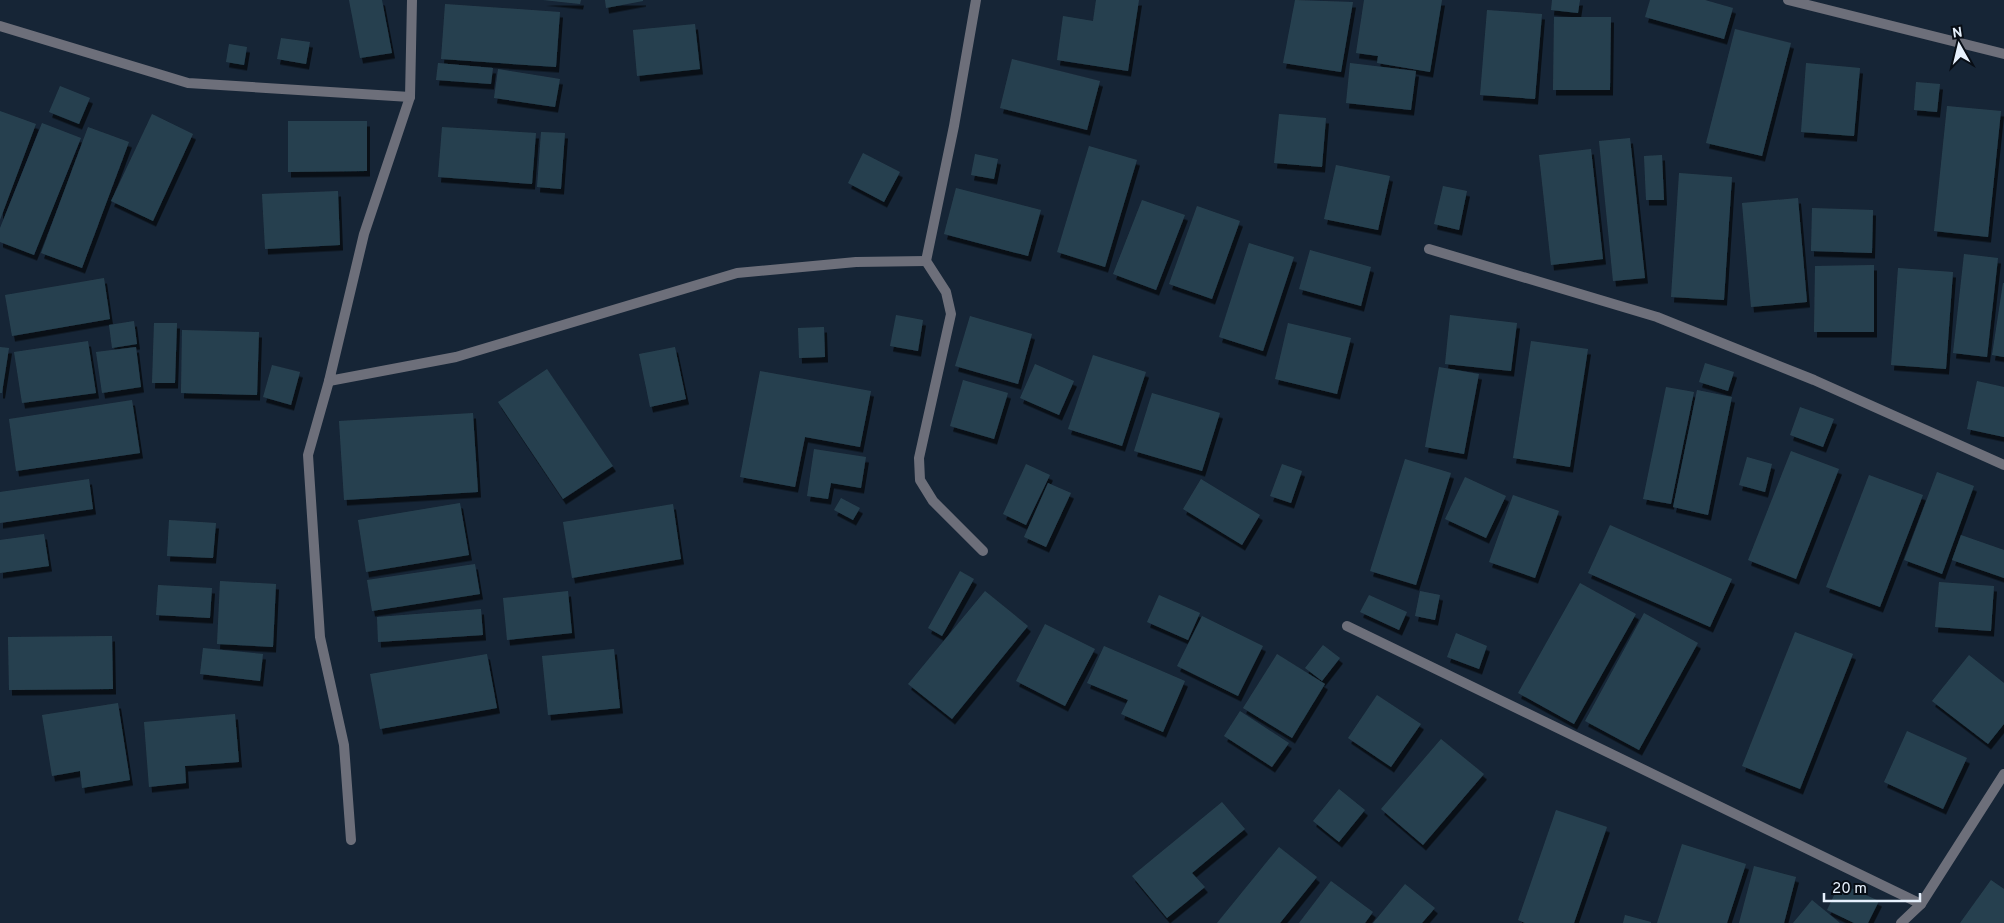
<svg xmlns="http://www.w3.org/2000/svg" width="2004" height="923" font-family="Overpass,sans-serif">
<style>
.building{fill:#28414f;filter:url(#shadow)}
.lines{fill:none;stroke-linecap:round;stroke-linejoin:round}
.minor{stroke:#6d6f7a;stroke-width:10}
.tertiary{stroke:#6d6f7a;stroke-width:10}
</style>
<defs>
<filter id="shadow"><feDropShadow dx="3" dy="5.5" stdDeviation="0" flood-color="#0009"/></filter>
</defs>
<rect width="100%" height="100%" fill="#162536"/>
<g class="building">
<polygon points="349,0 382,0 392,53 360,58"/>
<polygon points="543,0 581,0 580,4"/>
<polygon points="605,0 643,0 643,1 606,8"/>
<polygon points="1096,0 1139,0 1128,71 1057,60 1063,16 1093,21"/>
<polygon points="1295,0 1353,2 1341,72 1283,63"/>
<polygon points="1364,0 1442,0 1430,72 1377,63 1378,56 1356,53"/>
<polygon points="1552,0 1580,0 1578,13 1551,10"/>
<polygon points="1650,0 1705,0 1733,8 1724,39 1645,17"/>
<polygon points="445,4 560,12 556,67 441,59"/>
<polygon points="1487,10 1542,14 1535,99 1480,95"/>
<polygon points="1554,17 1611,17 1610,90 1553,90"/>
<polygon points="695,24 700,69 637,76 633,30"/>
<polygon points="1735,29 1791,43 1762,156 1706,143"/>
<polygon points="281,38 310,42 306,64 277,59"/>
<polygon points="229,44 247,47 244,65 226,62"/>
<polygon points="1012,59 1100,81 1087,130 1000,108"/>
<polygon points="438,63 493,68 491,84 436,80"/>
<polygon points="1350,63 1416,71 1411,110 1346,103"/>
<polygon points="1806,63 1860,68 1854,136 1801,132"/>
<polygon points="498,69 560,79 555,107 494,98"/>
<polygon points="1916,82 1940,84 1937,112 1914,110"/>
<polygon points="60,86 90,98 79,124 49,112"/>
<polygon points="1947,106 2001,111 1988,237 1934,231"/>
<polygon points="0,111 36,124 0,220"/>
<polygon points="152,114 193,134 153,221 111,201"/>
<polygon points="1279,114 1326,118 1322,167 1274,163"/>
<polygon points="288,121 367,121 367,171 288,172"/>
<polygon points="42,123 81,138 34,255 0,242 0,228"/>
<polygon points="88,127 129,142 82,268 41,253"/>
<polygon points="442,127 536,133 532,184 438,177"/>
<polygon points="541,132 565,133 561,189 537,187"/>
<polygon points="1630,138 1645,278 1613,281 1599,141"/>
<polygon points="1089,146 1137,160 1105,267 1057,252"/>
<polygon points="1591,149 1603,259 1551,265 1539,155"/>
<polygon points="863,153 900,172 884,202 848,183"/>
<polygon points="975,154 998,159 994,179 971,175"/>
<polygon points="1662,155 1664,200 1646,200 1644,156"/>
<polygon points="1336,165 1390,176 1378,230 1324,219"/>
<polygon points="1679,173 1732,177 1724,300 1671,297"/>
<polygon points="1443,186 1467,191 1459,230 1434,224"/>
<polygon points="956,188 1041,210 1028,256 944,234"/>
<polygon points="338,191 340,245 265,249 262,194"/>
<polygon points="1798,198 1807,302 1751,307 1742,203"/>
<polygon points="1142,200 1185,215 1156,290 1113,274"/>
<polygon points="1197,206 1240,221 1212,299 1169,284"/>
<polygon points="1812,208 1873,210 1872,253 1811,251"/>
<polygon points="1249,243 1294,257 1263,351 1219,337"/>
<polygon points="1310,250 1371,267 1361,306 1299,289"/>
<polygon points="1964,254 1998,258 1987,357 1953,353"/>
<polygon points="1874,265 1874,332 1814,332 1815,266"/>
<polygon points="1898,268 1953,272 1946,369 1891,365"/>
<polygon points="104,278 110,319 12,336 5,295"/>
<polygon points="2003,283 2004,283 2004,357 1992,355"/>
<polygon points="896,315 923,320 918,351 890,346"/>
<polygon points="1450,315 1517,323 1511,371 1445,364"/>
<polygon points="970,316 1032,334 1018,384 955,366"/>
<polygon points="134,321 137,344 112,348 109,325"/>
<polygon points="154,323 177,323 175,383 152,383"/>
<polygon points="1288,323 1351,338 1337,394 1275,379"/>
<polygon points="824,327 825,357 799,358 798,328"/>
<polygon points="182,330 259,332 257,395 181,393"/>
<polygon points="88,341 96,393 22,403 14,352"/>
<polygon points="1531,341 1588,349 1570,467 1513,458"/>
<polygon points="0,347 9,348 2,393 0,393"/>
<polygon points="136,347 141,387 102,393 96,352"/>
<polygon points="675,347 686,399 650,407 639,354"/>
<polygon points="1093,355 1146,372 1122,446 1068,429"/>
<polygon points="1705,363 1734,372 1728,391 1699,382"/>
<polygon points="1035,364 1074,381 1059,415 1020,398"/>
<polygon points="272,365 300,372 291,405 263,397"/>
<polygon points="1439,367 1479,374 1464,454 1425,447"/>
<polygon points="547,369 613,466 563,499 498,402"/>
<polygon points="760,371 871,391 860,447 805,437 795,487 740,477"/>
<polygon points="963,380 1008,393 994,439 950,426"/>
<polygon points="1977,381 2004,387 2004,437 1967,429"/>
<polygon points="1666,387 1694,392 1671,504 1643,499"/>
<polygon points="1697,390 1732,397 1708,515 1673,507"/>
<polygon points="1152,393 1220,413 1202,471 1134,451"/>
<polygon points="132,400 140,453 16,471 9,419"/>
<polygon points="1800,407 1834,419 1823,447 1790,435"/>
<polygon points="473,413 478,492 344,500 339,421"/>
<polygon points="814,449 866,457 861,488 831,483 828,499 807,496"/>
<polygon points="1791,451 1839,469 1796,579 1748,560"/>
<polygon points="1747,457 1772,464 1765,492 1739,485"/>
<polygon points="1405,459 1451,473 1416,585 1370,571"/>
<polygon points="1026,464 1050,475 1026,525 1003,514"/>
<polygon points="1282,464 1302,471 1291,503 1270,496"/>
<polygon points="1937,472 1974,486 1942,574 1904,560"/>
<polygon points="1869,475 1923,495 1880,607 1826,587"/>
<polygon points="1465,477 1506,496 1486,538 1445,519"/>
<polygon points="89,479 93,509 0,523 0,492"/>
<polygon points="1201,479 1260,515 1242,545 1183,509"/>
<polygon points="1048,483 1071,493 1046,547 1024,537"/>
<polygon points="1513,495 1559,511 1535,578 1489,562"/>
<polygon points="841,498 860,508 853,520 834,510"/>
<polygon points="460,503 469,555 366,572 358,520"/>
<polygon points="673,504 681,559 572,578 563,522"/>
<polygon points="169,520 216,523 213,558 167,556"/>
<polygon points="1610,525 1732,579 1710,627 1588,573"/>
<polygon points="44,534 49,566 0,573 0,540"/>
<polygon points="1961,535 2004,550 2004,578 1952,560"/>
<polygon points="475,564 480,594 372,611 367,580"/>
<polygon points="960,571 974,579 942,636 928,628"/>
<polygon points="220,581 276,584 273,647 217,644"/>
<polygon points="1939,582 1994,586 1991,631 1935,627"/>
<polygon points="1580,583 1636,614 1574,724 1518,693"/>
<polygon points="158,585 212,588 210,618 156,615"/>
<polygon points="568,591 572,633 507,640 503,598"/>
<polygon points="985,591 1028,626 952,719 908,684"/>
<polygon points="1420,591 1440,595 1435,620 1415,616"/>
<polygon points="1159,595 1200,613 1188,640 1147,622"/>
<polygon points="1369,595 1407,612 1399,630 1360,612"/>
<polygon points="481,609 483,635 378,642 377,617"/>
<polygon points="1644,613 1698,643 1639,750 1585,721"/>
<polygon points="1202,616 1263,646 1238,696 1177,666"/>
<polygon points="1045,624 1095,649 1065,706 1016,681"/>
<polygon points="1795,632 1853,654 1800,789 1742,766"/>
<polygon points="1456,633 1487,646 1479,669 1447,657"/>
<polygon points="112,636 113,689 9,690 8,637"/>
<polygon points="1323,645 1340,658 1322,681 1305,668"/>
<polygon points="1104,646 1185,681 1163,732 1121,714 1128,700 1087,683"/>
<polygon points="203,648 263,654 260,681 200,674"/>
<polygon points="614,649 620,708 548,715 542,656"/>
<polygon points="487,654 497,708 380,729 370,674"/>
<polygon points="1277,654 1325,684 1292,738 1243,708"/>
<polygon points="1969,655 2004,683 2004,724 1988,744 1932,701"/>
<polygon points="1377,695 1421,724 1391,767 1348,738"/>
<polygon points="118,703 130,780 82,788 80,771 52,776 42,715"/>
<polygon points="1240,711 1289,743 1272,767 1224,736"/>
<polygon points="235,714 239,762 185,766 186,783 149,787 144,722"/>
<polygon points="1907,731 1967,758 1943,809 1884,782"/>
<polygon points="1441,739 1484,774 1423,845 1381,809"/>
<polygon points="1339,789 1365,810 1339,842 1313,821"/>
<polygon points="1222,802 1245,829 1192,873 1205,887 1167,918 1132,876"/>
<polygon points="1556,810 1607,827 1574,923 1525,923 1518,920"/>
<polygon points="1682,844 1746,864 1727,923 1657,923"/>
<polygon points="1279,847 1317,877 1280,923 1217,923"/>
<polygon points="1754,866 1796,877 1784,923 1739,923"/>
<polygon points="1991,880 2004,889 2004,923 1960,923"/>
<polygon points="1331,881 1373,912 1365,923 1299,923"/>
<polygon points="1840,883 1879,901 1868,923 1854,923 1827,910"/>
<polygon points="1405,884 1435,908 1422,923 1373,923"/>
<polygon points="1812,900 1840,923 1793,923"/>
<polygon points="1625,915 1651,922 1651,923 1623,923"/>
</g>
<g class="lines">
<g class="minor">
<polyline points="412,0 410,97 364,234 329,381 456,357 737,273 856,262 926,261"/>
<polyline points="976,0 954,126 926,261 946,292 951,314 919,458 920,480 933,501 983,551"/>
<polyline points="0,26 188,83 410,97"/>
<polyline points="1429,249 1657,317 1814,380 2004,465"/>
<polyline points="329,381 308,455 320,637 344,745 351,840"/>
<polyline points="1347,626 1921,904"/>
<polyline points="1901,923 1921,904 2004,774"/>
</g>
<polyline class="tertiary" points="1788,0 2004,54"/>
</g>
<g transform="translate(1959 45) rotate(352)" stroke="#070d15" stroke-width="4" paint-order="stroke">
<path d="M0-4L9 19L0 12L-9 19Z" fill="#e7f1fd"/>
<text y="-8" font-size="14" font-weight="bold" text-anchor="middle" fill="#e7f1fd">N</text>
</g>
<path d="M1824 893v8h96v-8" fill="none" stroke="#e7f1fd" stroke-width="2.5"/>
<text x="1832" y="893" font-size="15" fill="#e7f1fd" stroke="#070d15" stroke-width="4" paint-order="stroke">20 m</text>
</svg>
